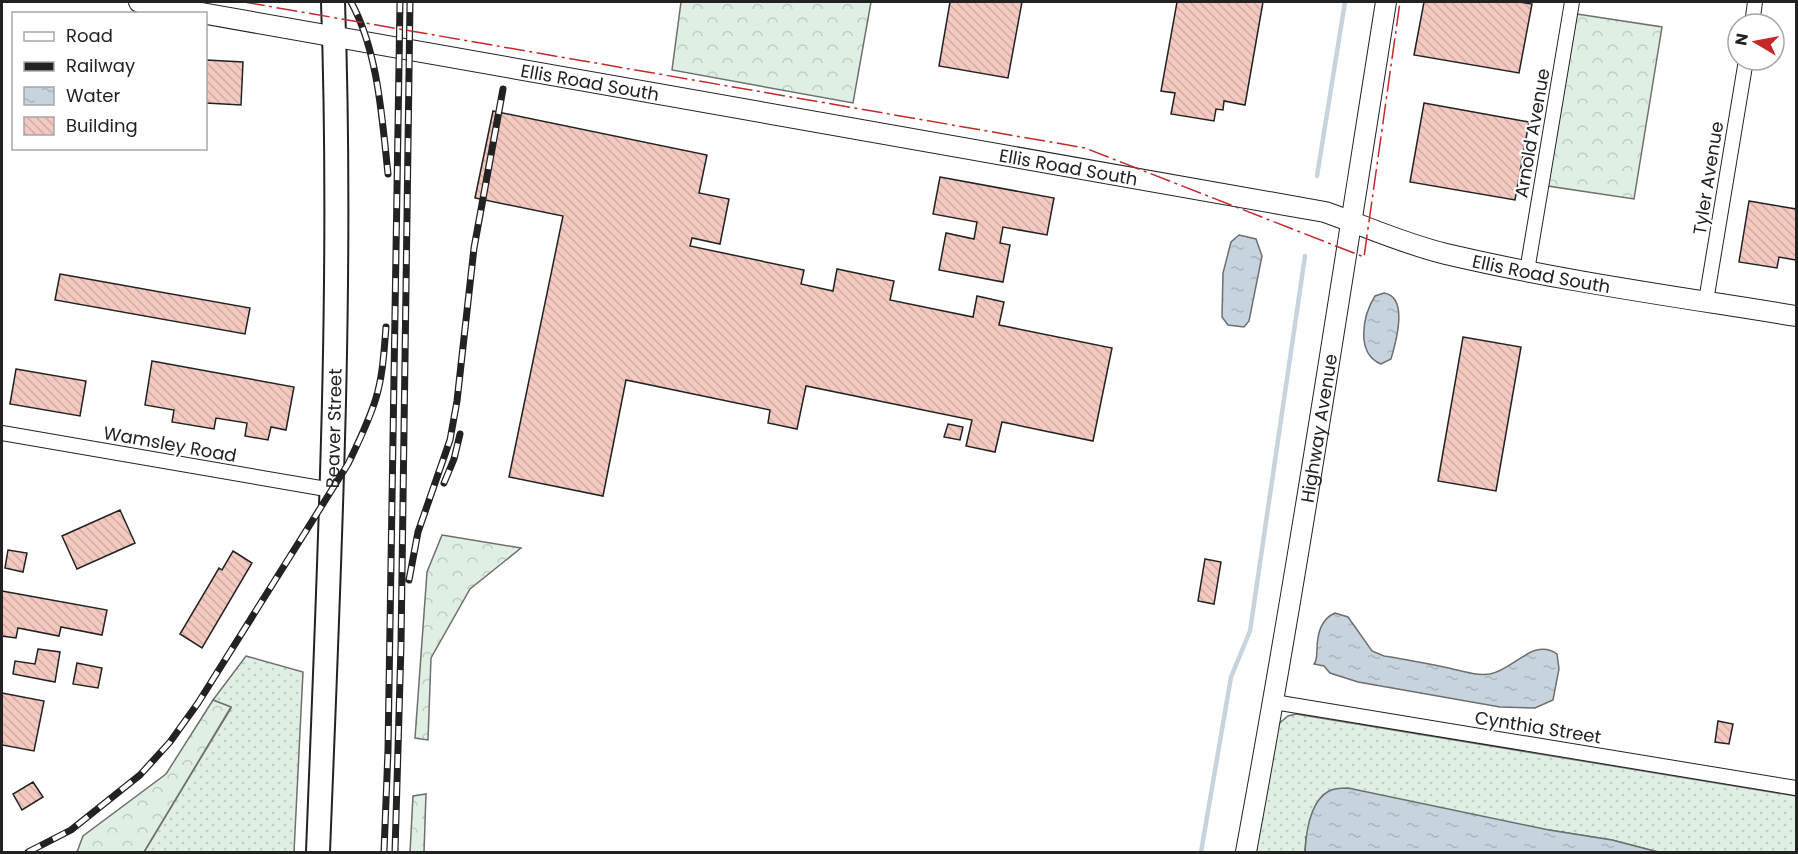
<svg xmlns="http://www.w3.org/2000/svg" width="1798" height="854" font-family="Poppins,sans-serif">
<defs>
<pattern id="grass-dots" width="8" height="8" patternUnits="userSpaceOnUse" patternTransform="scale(1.5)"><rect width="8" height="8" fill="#e0efe3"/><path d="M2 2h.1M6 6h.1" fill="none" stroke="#c0cdc2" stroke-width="1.8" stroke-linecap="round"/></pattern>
<pattern id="forest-crowns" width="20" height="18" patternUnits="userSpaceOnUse" patternTransform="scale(1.5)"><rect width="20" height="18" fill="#e0efe3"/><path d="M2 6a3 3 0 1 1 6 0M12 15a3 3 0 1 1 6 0" fill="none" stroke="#c0cdc2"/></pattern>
<pattern id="water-ripples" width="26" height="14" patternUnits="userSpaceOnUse" patternTransform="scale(1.5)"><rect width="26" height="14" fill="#c7d3dd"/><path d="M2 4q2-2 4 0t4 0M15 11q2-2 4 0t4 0" fill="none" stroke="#abb5bd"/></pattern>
<pattern id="building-back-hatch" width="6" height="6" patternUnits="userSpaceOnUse" patternTransform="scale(1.5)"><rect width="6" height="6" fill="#f3c9c0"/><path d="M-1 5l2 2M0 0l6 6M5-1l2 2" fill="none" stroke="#d0aca5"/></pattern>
</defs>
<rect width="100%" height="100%" fill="#fff"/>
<!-- grass -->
<path fill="url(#grass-dots)" stroke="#6f6f6f" stroke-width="1.5" d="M246 656 303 672 294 852H144L231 708 213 700Z
M1296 714 1796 796V852H1658L1612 840 1549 830 1306 837 1305 852H1253L1276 726 1288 716Z"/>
<!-- forest -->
<path fill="url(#forest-crowns)" stroke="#6f6f6f" stroke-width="1.5" d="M681 2H871L853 103 672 70Z
M1577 14 1662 27 1634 199 1548 186Z
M442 535 521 548 470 589 431 658 428 740 415 738 427 572Z
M213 700 231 707 144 852H77L83 836 166 774Z
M426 794 424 852H410L413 796Z"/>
<!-- water -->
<path fill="url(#water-ripples)" stroke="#6f6f6f" stroke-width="1.5" d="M1239 235 1256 239 1262 256 1249 321 1244 327 1228 325 1222 317 1223 273 1231 242Z
M1384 293C1409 297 1396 342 1391 359L1381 364C1355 353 1363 315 1375 296Z
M1335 613 1348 617 1372 651 1384 656C1404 659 1424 663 1444 667 1459 670 1474 676 1490 674 1513 670 1534 637 1557 654L1559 669 1553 700 1535 708 1500 707 1358 682 1330 673 1324 666 1314 664C1318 659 1316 656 1317 650 1317 635 1321 619 1335 613Z
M1348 788 1549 830 1612 840 1658 852H1305C1306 833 1310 801 1329 791 1334 788 1343 788 1348 788Z"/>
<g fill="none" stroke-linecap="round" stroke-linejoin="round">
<!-- stream -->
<path stroke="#c7d3dd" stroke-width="4.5" d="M1317 176 1345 2
M1201 852 1231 677 1250 631 1305 256"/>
</g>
<!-- building -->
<path fill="url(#building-back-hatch)" stroke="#222" stroke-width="1.5" d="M950 2H1022L1008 78 939 66Z
M1177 2H1263L1245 105 1224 101 1223 110 1216 109 1214 121 1171 114 1175 93 1161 91Z
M1424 2H1519L1532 4 1519 73 1414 55Z
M206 60 243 62 241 105 206 103Z
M1424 103 1529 122 1515 200 1410 182Z
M493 111 707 155 699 193 729 199 720 244 692 238 690 246 804 270 801 284 833 291 837 269 894 281 890 300 973 317 977 296 1004 302 999 325 1112 348 1093 441 1002 422 995 452 966 446 972 420 806 386 797 429 768 423 770 410 626 380 603 496 509 477 563 216 475 198Z
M940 177 1054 198 1047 235 1003 227 1000 243 1010 245 1003 282 939 270 946 233 974 239 977 222 933 214Z
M1749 201 1796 209V260L1779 257 1777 268 1739 262Z
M60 274 250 308 245 334 55 300Z
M1463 337 1521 347 1496 491 1438 481Z
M152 361 294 387 286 430 271 427 268 440 245 436 247 423 216 418 214 429 172 422 174 410 145 405Z
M16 369 86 381 80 416 10 404Z
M948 424 963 427 960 440 944 437Z
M120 510 135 543 77 569 62 536Z
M8 550 27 553 23 572 5 568Z
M233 551 252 563 202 648 180 634 219 568 222 570Z
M1205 559 1221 562 1214 604 1198 601Z
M2 591 107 610 102 635 61 627 59 636 18 628 16 638 2 636Z
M38 649 60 652 55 682 13 674 15 661 35 664Z
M77 663 102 668 98 688 73 684Z
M2 693 44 701 34 751 2 745Z
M1718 721 1733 724 1729 744 1715 742Z
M33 782 43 797 22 810 13 794Z"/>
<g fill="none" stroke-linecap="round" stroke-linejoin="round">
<defs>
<path id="street" d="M1752 24 1755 2
M1527 271 1572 2
M1706 301 1746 60
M2 433 332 490
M1274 702 1796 788"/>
<g id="secondary">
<path id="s1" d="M139 2 1325 212C1365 226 1404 244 1446 254 1561 281 1679 297 1796 316"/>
<path id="s2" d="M1246 852C1298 570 1341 285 1386 2"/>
</g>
<g id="primary">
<path id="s3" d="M318 852C329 569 343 285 333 2"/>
</g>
</defs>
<!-- street casing -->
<use href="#street" stroke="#222" stroke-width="16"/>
<!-- secondary casing -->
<use href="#secondary" stroke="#222" stroke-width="22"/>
<!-- primary casing -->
<use href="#primary" stroke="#222" stroke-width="26"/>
<!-- street -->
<use href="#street" stroke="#fff" stroke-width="14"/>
<!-- secondary -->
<use href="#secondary" stroke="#fff" stroke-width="20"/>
<!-- primary -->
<use href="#primary" stroke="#fff" stroke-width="22"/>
<defs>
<path id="rail" d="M351 2C378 51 382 118 388 174
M444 483 454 459 460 434
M409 580 418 532 450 440 457 401 474 248 503 89
M28 852 71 830 140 775 170 742 198 703 348 464C358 443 369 421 376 398 383 375 384 351 386 327
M384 852 388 750 400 2
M395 852 401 645 410 2"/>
</defs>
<!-- rail casing -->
<use href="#rail" stroke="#222" stroke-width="7"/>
<!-- rail -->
<use href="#rail" stroke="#fff" stroke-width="4.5" stroke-dasharray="14" stroke-linecap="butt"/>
<!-- power -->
<path stroke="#c62828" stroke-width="1.5" stroke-dasharray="21 4.5 3 4.5" stroke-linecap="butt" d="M244 2 1085 148 1364 257 1400 2"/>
</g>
<g text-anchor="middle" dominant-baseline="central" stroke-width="4.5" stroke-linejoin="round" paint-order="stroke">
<!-- street labels -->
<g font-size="18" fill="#222" stroke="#fff">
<text stroke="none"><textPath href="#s1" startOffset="458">Ellis Road South</textPath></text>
<text transform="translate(1532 133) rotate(-80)">Arnold Avenue</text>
<text stroke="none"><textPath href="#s1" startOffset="944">Ellis Road South</textPath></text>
<text transform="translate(1708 178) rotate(-81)">Tyler Avenue</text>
<text stroke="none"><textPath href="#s1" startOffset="1430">Ellis Road South</textPath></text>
<text stroke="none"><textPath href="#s3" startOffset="424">Beaver Street</textPath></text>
<text stroke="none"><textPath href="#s2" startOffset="430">Highway Avenue</textPath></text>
<text transform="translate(170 444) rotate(10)">Wamsley Road</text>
<text transform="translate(1538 727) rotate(9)">Cynthia Street</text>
</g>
</g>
<!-- border -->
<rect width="1798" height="854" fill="none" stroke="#222222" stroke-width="6"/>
<!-- legend -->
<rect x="12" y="12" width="195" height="138" fill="#ffffff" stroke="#a7a7a7" stroke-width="1.5"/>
<rect x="24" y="32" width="30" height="9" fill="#ffffff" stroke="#a7a7a7" stroke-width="1.5"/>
<text x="66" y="42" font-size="18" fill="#222222">Road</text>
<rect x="24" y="62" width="30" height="9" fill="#222222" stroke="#a7a7a7" stroke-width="1.5"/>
<text x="66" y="72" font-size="18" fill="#222222">Railway</text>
<rect x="24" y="87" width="30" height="18" fill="url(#water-ripples)" stroke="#a7a7a7" stroke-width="1.5"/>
<text x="66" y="102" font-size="18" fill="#222222">Water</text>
<rect x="24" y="117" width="30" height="18" fill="url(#building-back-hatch)" stroke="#a7a7a7" stroke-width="1.5"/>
<text x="66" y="132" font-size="18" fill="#222222">Building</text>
<!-- north arrow -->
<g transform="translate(1756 42) rotate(280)"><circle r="28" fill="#ffffff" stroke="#a7a7a7" stroke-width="1.5"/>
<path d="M0-4.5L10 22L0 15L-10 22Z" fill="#c62828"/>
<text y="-9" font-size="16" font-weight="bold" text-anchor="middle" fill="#222222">N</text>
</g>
</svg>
